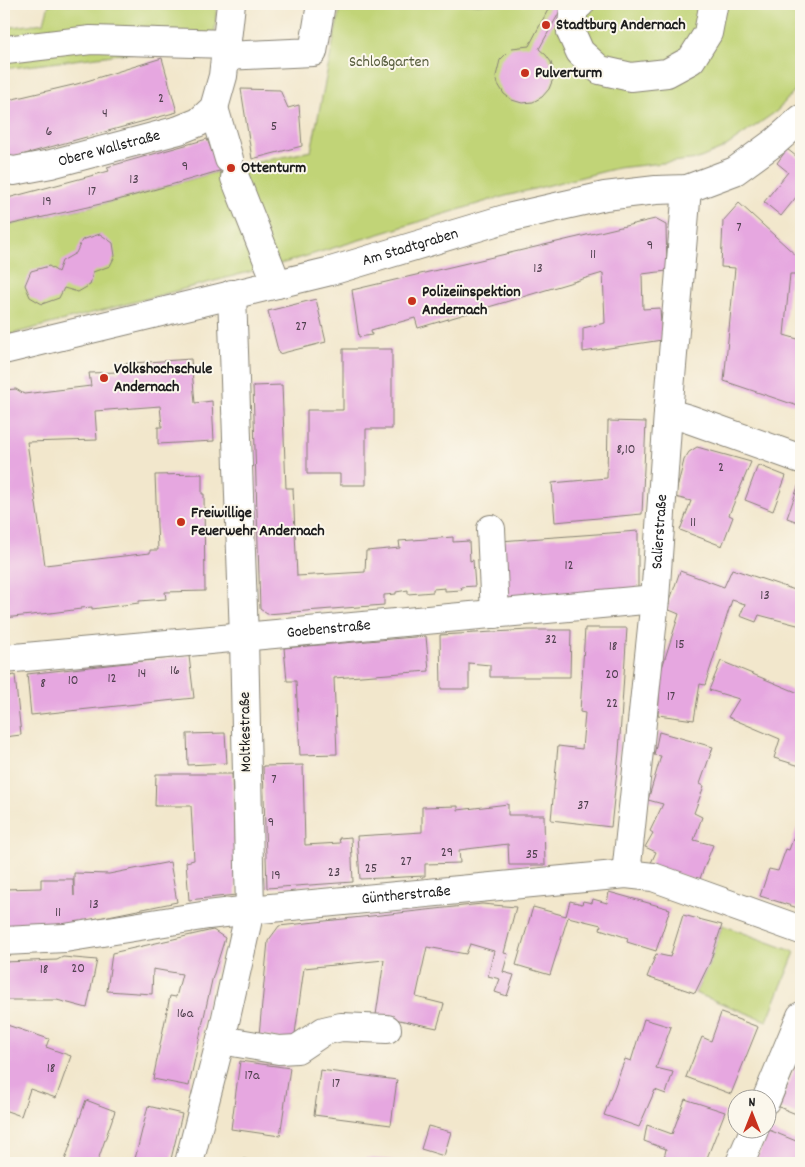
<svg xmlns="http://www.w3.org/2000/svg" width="805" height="1167" font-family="Dekko,sans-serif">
<rect width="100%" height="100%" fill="#fbf7ec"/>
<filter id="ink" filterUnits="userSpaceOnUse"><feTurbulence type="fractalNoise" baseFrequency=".02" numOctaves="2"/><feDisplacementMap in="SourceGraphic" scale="10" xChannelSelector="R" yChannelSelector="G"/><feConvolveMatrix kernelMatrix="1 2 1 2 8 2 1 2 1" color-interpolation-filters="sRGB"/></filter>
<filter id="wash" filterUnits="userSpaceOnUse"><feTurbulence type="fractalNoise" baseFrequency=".0096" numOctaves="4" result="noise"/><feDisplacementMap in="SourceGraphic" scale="20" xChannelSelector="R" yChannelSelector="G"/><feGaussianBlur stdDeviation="1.12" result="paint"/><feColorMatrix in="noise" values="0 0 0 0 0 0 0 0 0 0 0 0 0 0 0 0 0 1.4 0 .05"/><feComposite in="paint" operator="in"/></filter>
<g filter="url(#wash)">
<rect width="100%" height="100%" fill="#f2e7cc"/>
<!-- green -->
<path fill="#c1d477" stroke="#6e784a" d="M49 4H217L214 42 4 69V28L44 23Z
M341 4H801V83L777 111 722 149 698 159 618 168 494 199 287 262 4 336V226L118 200 219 171 243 170 244 165 311 151Z
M722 925 795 952 767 1021 695 993 710 962Z"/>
<g id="blocks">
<!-- building -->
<path fill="#e6a7e0" d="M551 4H564L539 49 546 55 551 62 553 71V79L549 89 542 97 533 102 522 103 512 100 504 94 498 84 496 76 500 60 512 48 529 46Z
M162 58 177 112 14 157 4 155V98L13 99 77 84Z
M241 89 280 90 288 108 299 105 302 146 252 159Z
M207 139 216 162H242L243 170 224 178 219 171 118 200 4 226V199L109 171 107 167Z
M787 149 801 160V191L781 216 764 202 788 172 777 163Z
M739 203 799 258 796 274H790L784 335 801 340V407L724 381 735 268 721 267 723 221Z
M655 219 666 225 667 271 642 274 643 309 660 308 662 340 583 352V328L605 323 603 273 418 328 415 318 371 330 372 335 359 337 352 290Z
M100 234 113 243 115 256 110 266 93 272 90 285 78 292 64 288 59 298 42 304 30 297 25 285 31 271 49 266 58 272 62 261 76 253 82 240Z
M316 299 326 342 279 354 268 311Z
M343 349H392V429H366V485H340V474H307V410H343Z
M191 359 195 403 212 401 214 441 158 444V427H162L160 406 95 411 97 440 27 442 45 565 150 553V550H158L155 475 202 474V494H204L205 591 165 592 166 599 139 601V603L92 609V607L81 608V609L50 613 4 618V390L16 389 24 394 91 386 89 373 119 372 118 364Z
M282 385 286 488H293L297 576 365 572 366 551 400 548 399 541 453 537V542L469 541 470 561 473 560 475 586 461 587 462 590 445 591V588L433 589V592L408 594V590L396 592V594L384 595V605L267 614 260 609 253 386Z
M608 421 646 422 642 514 555 522 552 483 607 478Z
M697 447 751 462 729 515 733 517 722 546 680 530 691 501 675 497 684 460 689 452Z
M758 465 786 476 773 511 745 500Z
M801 478V523L787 518Z
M638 531V590L502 604 500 541Z
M732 569 801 592V626L759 615 756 622 740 616 745 604 732 600 705 685 700 684 694 720 658 715 661 671 679 614 667 609 680 571 724 587Z
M585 628H627L619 752 611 827 551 820 558 746 582 749 585 713 580 712Z
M529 630H571L570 677H490V665L469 663V689H441L440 635Z
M426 636 429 671 334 678 337 754 300 755 296 681H287L284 648Z
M189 656 194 698 31 715 27 674Z
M721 661 801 694 800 766 774 758 780 739 728 717 739 699 709 690Z
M15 675 21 735 4 737V677Z
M659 732 713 747 700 784 704 786 694 813 702 817 694 840 713 845 699 881 650 865 656 852 645 847 653 833 650 831 663 804 648 800 661 756 654 755Z
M225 733 227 763 188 765 187 734Z
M303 765 305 845 340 843 339 838 351 837 353 882 267 888 263 766Z
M156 774H232L236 895 189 900 186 862 194 860 191 806H155Z
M508 804V815H544L545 865H509L508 844 459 850 460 863 425 864V876L360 879 357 836 422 832V807L458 806V810Z
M801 826V909L760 896 769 869 778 871 786 849 789 850 797 828 800 829Z
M170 862 177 902 74 923 4 929V889L41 888V879H73L74 896V873L109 874Z
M609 892 670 909 656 951 627 942 628 938 600 929 601 925 568 917 550 975 516 965 533 907 566 916 570 901 582 904 583 901 592 903 593 899 607 903Z
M482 904 516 907 504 953 508 954 503 972 514 975 507 996 495 992 500 979 488 976 494 951 470 944 466 954 427 947 416 997 444 1004 437 1028 376 1015 384 960 304 968 294 1041 259 1035 268 941 279 926Z
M683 915 722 925 710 962 695 993 647 977 656 954 670 957Z
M213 930 225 938 212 980 189 1086 153 1079 170 996 176 997 182 974 153 969 152 994 107 991 112 953Z
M63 957 97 960 87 1008 57 1000H4V962L57 960Z
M721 1013 758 1027 731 1094 686 1077 702 1037 711 1041Z
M644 1019 671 1027 656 1068 673 1072 666 1094 655 1090 639 1127 604 1115 625 1059 631 1061Z
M4 1024 49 1039 46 1047 71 1056 56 1098 30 1089 21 1116 4 1110Z
M801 1053V1116L779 1107Z
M240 1061 290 1068 280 1136 231 1129Z
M320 1070 397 1080 391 1125 314 1115Z
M685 1099 725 1112 705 1163H658L659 1161 663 1163 666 1149 644 1141 647 1125 672 1134Z
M86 1100 115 1111 97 1163H64Z
M148 1106 182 1114 170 1163H134Z
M428 1126 451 1132 444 1156 421 1149Z
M769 1130 801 1143V1163H755Z
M366 1158 392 1160 401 1163H364Z
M243 1159 271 1162V1163H243Z"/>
</g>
</g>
<g filter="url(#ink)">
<use href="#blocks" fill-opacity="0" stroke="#878274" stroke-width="1"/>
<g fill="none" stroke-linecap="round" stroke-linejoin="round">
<defs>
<g id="minor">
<path d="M580 4 574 8 571 32 580 52 600 70 631 77 667 73 691 60 708 33 713 7 712 4"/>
<path d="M6 50 91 40 227 44"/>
<path d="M226 56 313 52 321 4"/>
<path d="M214 108 229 159"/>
<path id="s1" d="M4 169 14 171 51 164 179 130 199 122 214 108 223 76 231 4"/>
<path d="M235 178 277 284"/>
<path id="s2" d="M4 350 331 271 508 218 605 196 656 190 687 189 735 171 776 141 801 119"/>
<path d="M668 413 689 419 801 459"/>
<path d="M491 529 495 614"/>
<path id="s3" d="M4 659 655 599"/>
<path id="s4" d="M626 874 655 599 668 413 687 189"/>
<path id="s5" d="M4 941 65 938 208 915 250 910 626 874 653 877 801 930"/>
<path d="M221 1040 279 1050 297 1049 324 1031 341 1027 387 1029"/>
<path d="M766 1100 801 1016"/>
<path d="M189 1163 223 1031 250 910 244 638 232 294"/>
<path d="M740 1163 754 1130"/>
</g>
</defs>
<!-- minor casing -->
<use href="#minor" stroke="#878274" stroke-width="30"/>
<!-- minor -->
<use href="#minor" stroke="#fff" stroke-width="28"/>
</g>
</g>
<!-- markers -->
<g fill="#c8321e" stroke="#fbf7ec" stroke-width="2">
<circle cx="546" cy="25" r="5"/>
<circle cx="525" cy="73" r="5"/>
<circle cx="231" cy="168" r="5"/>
<circle cx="412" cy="301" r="5"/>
<circle cx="104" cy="378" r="5"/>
<circle cx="181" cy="522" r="5"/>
</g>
<g text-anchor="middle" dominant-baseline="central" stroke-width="4" stroke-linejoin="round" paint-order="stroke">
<!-- number labels -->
<g font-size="14" fill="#4e3f4d">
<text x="161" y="99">2</text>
<text x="105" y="114">4</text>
<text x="274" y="127">5</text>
<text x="49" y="132">6</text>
<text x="185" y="167">9</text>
<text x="134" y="180">13</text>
<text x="92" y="192">17</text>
<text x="47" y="202">19</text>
<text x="739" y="228">7</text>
<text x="650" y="246">9</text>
<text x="593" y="255">11</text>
<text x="538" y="269">13</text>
<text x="301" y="327">27</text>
<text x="626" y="450">8,10</text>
<text x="721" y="468">2</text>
<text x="693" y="523">11</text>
<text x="569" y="566">12</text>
<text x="765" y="596">13</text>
<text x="551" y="640">32</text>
<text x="680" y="645">15</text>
<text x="613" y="647">18</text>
<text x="175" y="671">16</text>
<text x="142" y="674">14</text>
<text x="612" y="675">20</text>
<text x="112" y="679">12</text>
<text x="73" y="681">10</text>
<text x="43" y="684">8</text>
<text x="671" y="697">17</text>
<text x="612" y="704">22</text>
<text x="274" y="780">7</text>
<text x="583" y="806">37</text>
<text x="271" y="823">9</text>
<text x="447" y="853">29</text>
<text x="532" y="855">35</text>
<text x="406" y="862">27</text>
<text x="371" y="869">25</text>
<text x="334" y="873">23</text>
<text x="276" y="876">19</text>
<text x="94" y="905">13</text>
<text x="58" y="913">11</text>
<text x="78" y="969">20</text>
<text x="44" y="970">18</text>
<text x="185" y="1014">16a</text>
<text x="51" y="1069">18</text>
<text x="252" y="1076">17a</text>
<text x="336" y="1084">17</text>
</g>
<!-- poi labels -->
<g font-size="16" font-weight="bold" fill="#1c1c1c" stroke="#fbf7ec" text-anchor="start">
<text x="556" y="25">Stadtburg Andernach</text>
<text x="535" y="73">Pulverturm</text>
<text x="241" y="168">Ottenturm</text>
<text x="422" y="292">Polizeiinspektion<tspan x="422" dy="18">Andernach</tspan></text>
<text x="114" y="369">Volkshochschule<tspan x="114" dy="18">Andernach</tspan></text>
<text x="191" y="513">Freiwillige<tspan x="191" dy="18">Feuerwehr Andernach</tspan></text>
</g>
<!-- park labels -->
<g font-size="16" fill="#565c3c" stroke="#fbf7ec">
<text x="389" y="62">Schloßgarten</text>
</g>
<!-- street labels -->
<g font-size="16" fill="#1c1c1c" stroke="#fbf7ec">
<text stroke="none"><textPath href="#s1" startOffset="108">Obere Wallstraße</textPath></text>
<text stroke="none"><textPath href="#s2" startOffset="419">Am Stadtgraben</textPath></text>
<text stroke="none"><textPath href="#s4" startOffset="344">Salierstraße</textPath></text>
<text stroke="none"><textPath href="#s3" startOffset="326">Goebenstraße</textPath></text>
<text transform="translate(246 732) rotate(-91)">Moltkestraße</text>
<text stroke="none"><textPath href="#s5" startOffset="405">Güntherstraße</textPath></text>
</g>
</g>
<!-- margin -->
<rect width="805" height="1167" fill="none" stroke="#fbf7ec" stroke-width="20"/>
<!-- north arrow -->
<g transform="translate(752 1114)"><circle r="24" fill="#fbf7ec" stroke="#a29f99"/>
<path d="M0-4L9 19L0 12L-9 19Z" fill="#c8321e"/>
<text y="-8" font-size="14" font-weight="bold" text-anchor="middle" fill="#1c1c1c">N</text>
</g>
</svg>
